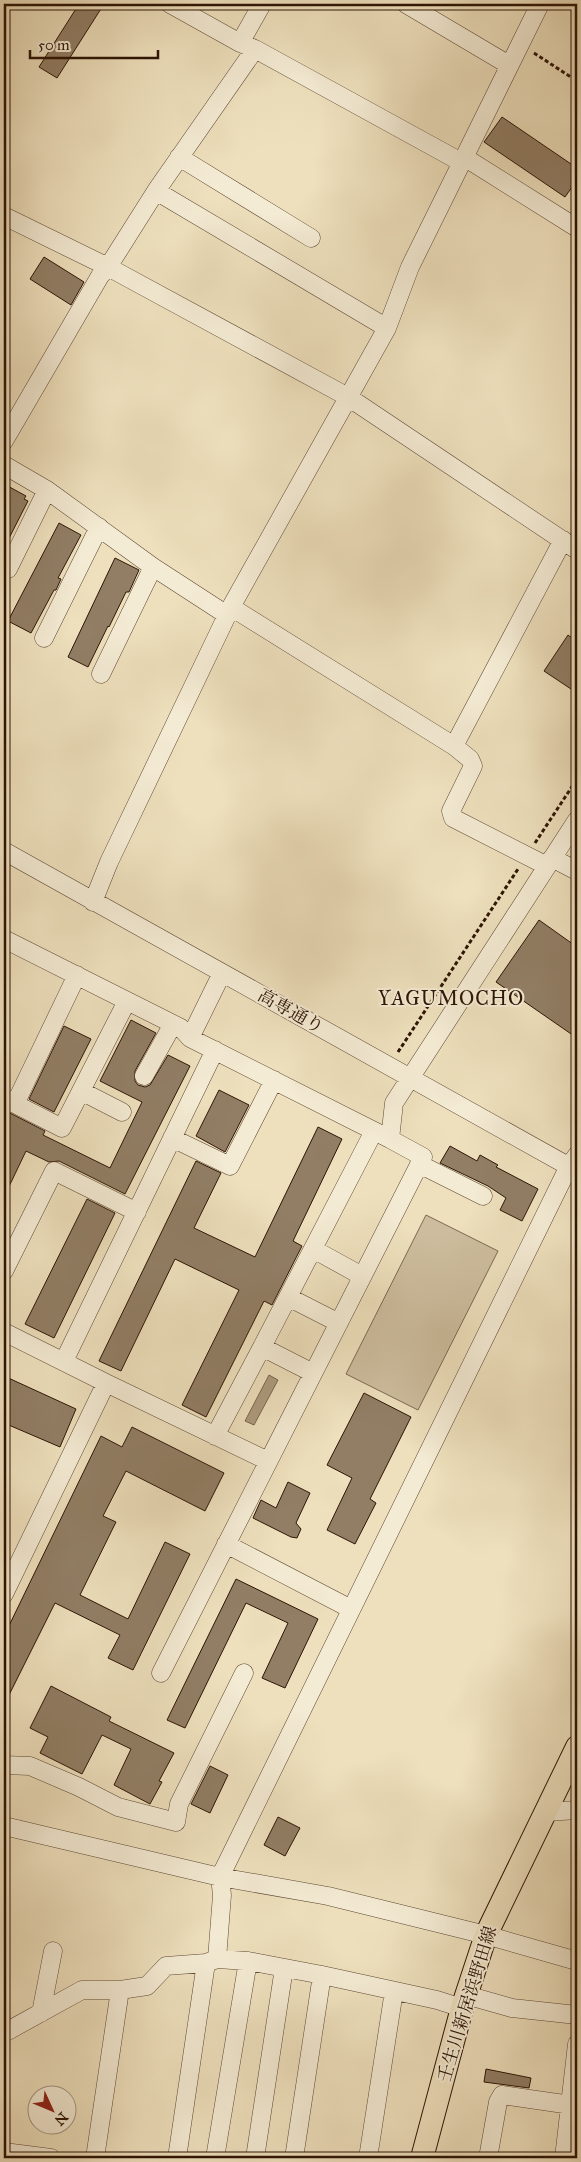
<svg xmlns="http://www.w3.org/2000/svg" width="581" height="2162" font-family="'IM FELL Great Primer','Noto Serif JP',serif">
<rect width="100%" height="100%" fill="#eee0bd"/>
<filter id="stains"><feTurbulence type="fractalNoise" baseFrequency=".004" numOctaves="4"/><feColorMatrix values="0 0 0 0 .2 0 0 0 0 .09 0 0 0 0 .02 0 0 0 .5 -.17"/></filter>
<radialGradient id="worn" r=".72"><stop offset=".6" stop-color="#630" stop-opacity="0"/><stop offset="1" stop-color="#630" stop-opacity=".3"/></radialGradient>
<!-- green -->
<path fill="#cdbd9e" stroke="#7d6852" d="M426 1215 498 1251 418 1410 346 1374Z"/>
<!-- water -->
<path fill="#ac9b7e" stroke="#79654e" d="M269 1375 278 1380 254 1425 245 1421Z"/>
<!-- building -->
<path fill="#917e65" stroke="#2d1405" d="M79 4H104L57 78 39 67Z
M502 117 577 168V180L565 197 484 142Z
M44 257 84 282 71 305 30 279Z
M4 484 26 496 24 499 28 501 4 548Z
M59 523 81 535 58 578 61 579 56 590H54L31 633 8 621Z
M115 558 139 570 129 592H126L109 627 108 626 88 667 68 657Z
M568 635 577 642V693L544 671Z
M539 920 577 947V1038L496 982Z
M131 1020 156 1033 135 1071V1081L138 1085 145 1087 150 1085 168 1055 190 1066 125 1194 59 1161 49 1162 26 1151 4 1197V1140L8 1131 4 1128V1110L45 1131 43 1135 110 1168 142 1102 100 1081Z
M64 1026 91 1039 54 1112 29 1099Z
M219 1090 249 1105 225 1152 196 1136Z
M318 1127 342 1139 293 1241 302 1246 272 1305 264 1301 206 1417 182 1405 239 1290 175 1259 121 1371 99 1361 196 1161 221 1173 194 1228 255 1257Z
M450 1146 477 1161 480 1155 498 1165 496 1167 538 1189 522 1221 500 1210 506 1198 488 1186 440 1163Z
M87 1199 115 1213 54 1338 25 1324Z
M4 1376 76 1409 60 1447 4 1423Z
M364 1393 411 1417 370 1499 376 1503 355 1544 327 1530 352 1478 327 1465Z
M132 1427 224 1473 205 1511 126 1471 103 1516 116 1522 80 1595 128 1619 165 1542 190 1554 133 1670 108 1658 120 1635 55 1603 4 1705V1636L101 1436 122 1447Z
M288 1482 310 1493 296 1523 301 1529 297 1538 291 1537 253 1518 261 1500 276 1508Z
M236 1579 318 1619 285 1688 262 1678 288 1623 246 1603 185 1728 167 1720Z
M51 1686 111 1717 109 1721 174 1753 159 1781 162 1782 150 1804 114 1785 131 1749 102 1735 82 1774 40 1753 48 1737 30 1728Z
M210 1766 228 1775 210 1813 191 1804Z
M278 1817 300 1828 285 1856 264 1845Z
M486 2069 531 2078 529 2088 484 2082Z"/>
<g fill="none" stroke-linecap="round" stroke-linejoin="round">
<defs>
<path id="minor" d="M170 4 240 43 255 49
M406 4 509 65
M240 43 262 4
M179 157 311 238
M464 157 577 228
M156 191 387 328
M4 216 108 267 348 397 577 550
M4 441 100 276 108 267 156 191 255 49 461 162
M4 465 47 490 153 567 227 615
M8 569 47 490
M231 607 454 746 470 759 473 766 451 811 453 818 547 866
M44 638 99 527
M101 674 153 567
M454 746 563 540
M4 851 577 1171
M552 858 577 871
M93 902 109 862 231 607 387 328 410 267 540 4
M4 939 181 1028 190 1038
M222 973 190 1038 390 1139 394 1103 577 820
M144 1076 173 1024
M81 1091 122 1112
M4 1098 15 1104 77 975
M15 1104 62 1128 127 1001
M172 1138 230 1166 274 1080
M419 1164 483 1196
M313 1249 362 1276
M4 1271 54 1171 137 1212
M288 1297 339 1323
M4 1332 106 1383 4 1594
M64 1361 215 1050
M313 1373 262 1347 374 1131
M106 1383 268 1461
M215 1436 262 1347
M226 1544 351 1609
M161 1673 423 1157 390 1139
M4 1765 30 1766 79 1787 118 1807 176 1822 179 1804 244 1673
M546 1812 577 1810
M4 1826 220 1877 328 1896 486 1935 577 1961
M217 1959 222 1895 220 1877 569 1166 577 1155
M466 1995 512 2008 577 2015
M41 2013 53 1951
M4 2033 82 1990H120
M4 2152 51 2158
M95 2158 120 1990 147 1986 166 1966 206 1963 217 1959 248 1961 322 1975 437 2000 462 2008
M177 2158 206 1963
M215 2158 248 1961
M255 2158 284 1968
M294 2158 322 1975
M368 2158 394 1991
M488 2158 498 2102 502 2095 571 2105
M564 2158 577 2044"/>
<path id="major" d="M422 2158 462 2008 486 1935 577 1747"/>
</defs>
<!-- minor casing -->
<use href="#minor" stroke="#5d4733" stroke-width="19"/>
<!-- major casing -->
<use href="#major" stroke="#2d1405" stroke-width="24"/>
<!-- path -->
<path stroke="#2d1405" stroke-width="3" stroke-dasharray="4 2.5" stroke-linecap="butt" d="M534 53 577 81
M535 843 577 779
M398 1052 518 869"/>
<!-- minor -->
<use href="#minor" stroke="#f4ebd4" stroke-width="18"/>
<!-- major -->
<use href="#major" stroke="#eee0bd" stroke-width="22"/>
</g>
<g text-anchor="middle" dominant-baseline="central" stroke-width="4" stroke-linejoin="round" paint-order="stroke">
<!-- street labels -->
<g font-size="18" fill="#2d1405" stroke="#f4ebd4">
<text transform="translate(291 1011) rotate(29)">高専通り</text>
<text transform="translate(467 2004) rotate(-73)">壬生川新居浜野田線</text>
</g>
<!-- quarter labels -->
<g font-size="20" letter-spacing="1" fill="#2d1405" stroke="#f4ebd4">
<text x="451" y="998">YAGUMOCHO</text>
</g>
</g>
<!-- margin -->
<rect width="581" height="2162" fill="none" stroke="#eee0bd" stroke-width="20"/>
<rect x="5" y="5" width="571" height="2152" fill="none" stroke="#2d1405" stroke-width="2.5"/>
<rect x="10" y="10" width="561" height="2142" fill="none" stroke="#2d1405"/>
<!-- north arrow -->
<g transform="translate(52 2110) rotate(134)"><circle r="24" fill="#f4ebd4" stroke="#a49581"/>
<path d="M0-4L9 19L0 12L-9 19Z" fill="#8f2418"/>
<text y="-8" font-size="14" font-weight="bold" text-anchor="middle" fill="#2d1405">N</text>
</g>
<!-- scale -->
<path d="M30 50v8h128v-8" fill="none" stroke="#2d1405" stroke-width="2.5"/>
<text x="38" y="50" font-size="15" fill="#2d1405" stroke="#f4ebd4" stroke-width="4" paint-order="stroke">50 m</text>
<rect width="100%" height="100%" filter="url(#stains)"/>
<rect width="100%" height="100%" fill="url(#worn)"/>
</svg>
